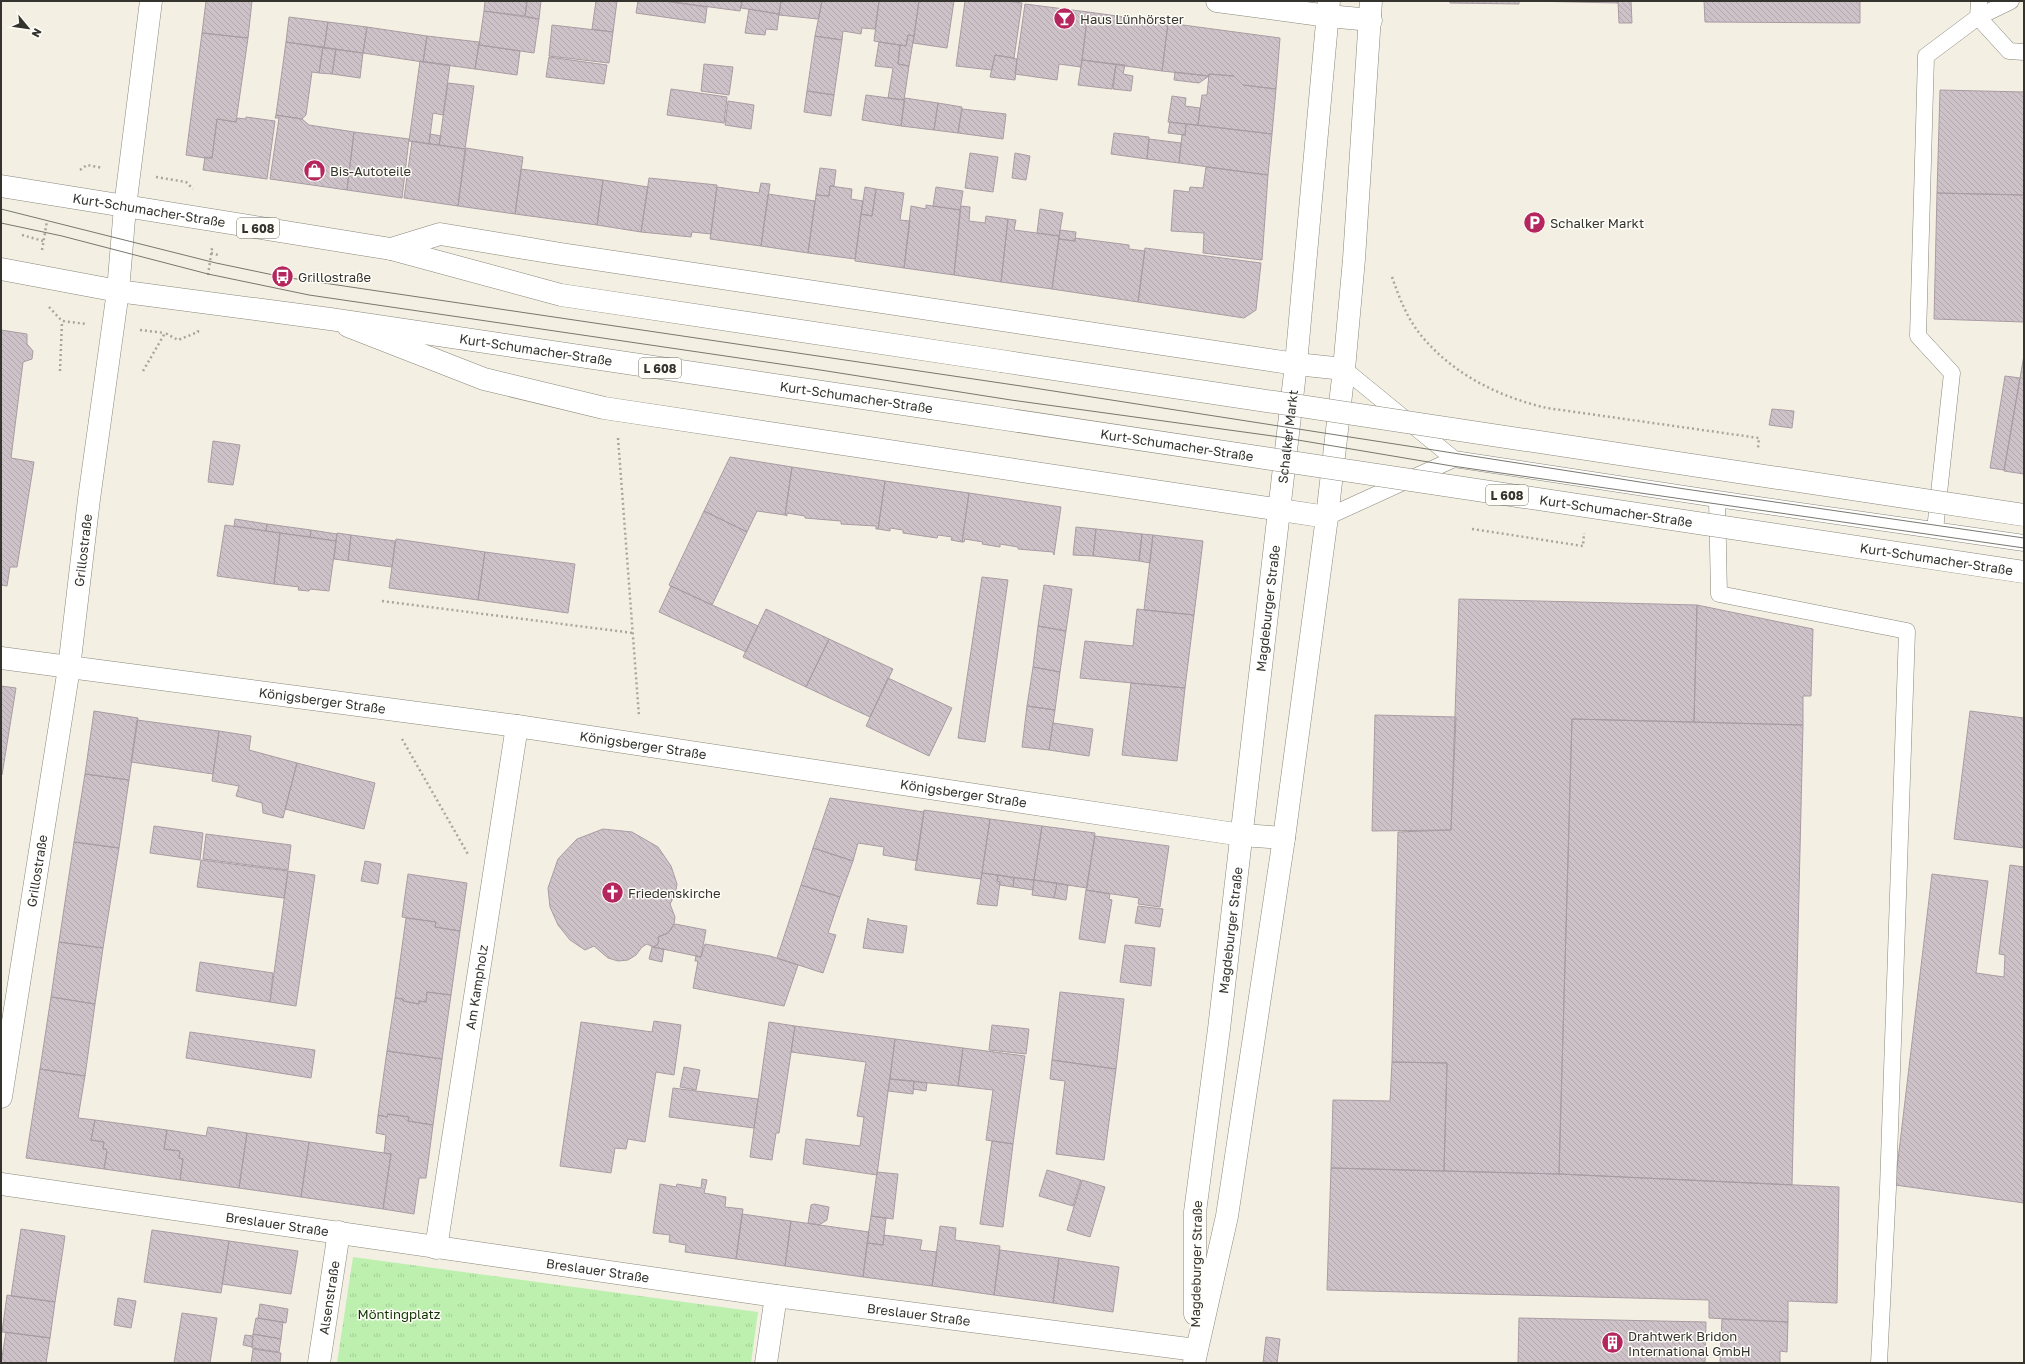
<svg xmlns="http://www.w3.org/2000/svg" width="2025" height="1364" font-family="'Golos Text',sans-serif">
<defs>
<pattern id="grass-tufts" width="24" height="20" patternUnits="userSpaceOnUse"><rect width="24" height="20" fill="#bdf0af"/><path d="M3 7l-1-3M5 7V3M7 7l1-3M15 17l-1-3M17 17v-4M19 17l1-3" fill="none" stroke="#a3ce97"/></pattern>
<pattern id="building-back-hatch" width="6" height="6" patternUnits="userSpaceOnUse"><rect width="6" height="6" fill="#cec2c9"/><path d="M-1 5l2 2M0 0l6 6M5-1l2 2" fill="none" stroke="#b2a7ad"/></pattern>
</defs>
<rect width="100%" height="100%" fill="#f3f0e3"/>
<!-- grass -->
<path fill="url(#grass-tufts)" d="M353 1257 758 1312 751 1363H337Z"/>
<!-- building -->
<path fill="url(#building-back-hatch)" stroke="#a99ca3" d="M206 1H252L248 38 202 33Z
M485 1H527L525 16 484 11Z
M527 1H541L539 19 525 16Z
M596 1H617L613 32 592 29Z
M638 1H664L707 7 705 23 636 13Z
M664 1H680V3Z
M680 1H742L740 11 680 3Z
M742 1H781L779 14 741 8Z
M781 1H822L819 17 818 19 779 15Z
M822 1H879L875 29 862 28 861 34 843 31 842 40 815 36Z
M879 1H919L914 36 908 35 906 46 874 41Z
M919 1H954L947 48 913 43Z
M965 1H1007L1022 3 1014 58 995 55 992 70 956 66Z
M1450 1H1519V4L1450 3Z
M1528 1H1618V3Z
M1618 1H1631L1632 23H1619Z
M1674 1H1860V23L1705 22 1704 1Z
M1025 4 1088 12 1081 67 1059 64 1057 80 1015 74Z
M749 9 779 14 777 30 766 29 765 35 745 33Z
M484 11 539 19 534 53 479 45Z
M1088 12 1168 23 1162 71 1082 60Z
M289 17 328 22 324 48 286 42Z
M328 22 367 27 363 53 324 48Z
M1168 23 1280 38 1276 89 1243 85 1234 76 1209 74V76L1162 71Z
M552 25 613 32 609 63 549 56Z
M367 27 427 36 423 62 363 53Z
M202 33 248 38 236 122 217 119 212 158H205L186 155Z
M908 35 914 36 909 66 898 64 900 45 906 46Z
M427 36 479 42 475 69 423 62Z
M815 36 842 40 834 95 807 91Z
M286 42 323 47 319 73 312 72 306 115 302 119 276 115Z
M879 42 900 45 898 64 909 66 904 100 888 98 893 68 875 66Z
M479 45 520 51 517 75 475 69Z
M323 47 336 49 332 74 319 73Z
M336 49 363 53 360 78 332 74Z
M995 55 1017 59 1015 80 990 77Z
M549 57 607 65 604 84 546 77Z
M1082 60 1116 64 1112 89 1078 85Z
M420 61 450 65 443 115 433 113 429 144 409 141Z
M704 64 733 67 729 95 701 91Z
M1116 64 1125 65 1123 74 1133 76 1131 91 1113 89Z
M1175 72 1209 76 1199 83 1174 80Z
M1209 74 1234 76 1243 85 1276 89 1272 134 1198 125 1202 95H1207Z
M448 83 474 86 465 149 439 145Z
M671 89 727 97 724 123 667 115Z
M1940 90 2024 92V195L1937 193Z
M807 91 834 95 831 116 804 112Z
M866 95 904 100 901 126 862 120Z
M1172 96 1186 98 1185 106 1200 108 1198 125 1168 122Z
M905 98 938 103 934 130 901 126Z
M728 101 754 105 751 129 725 125Z
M938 103 962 107 958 133 934 130Z
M962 109 1006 114 1003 139 958 133Z
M276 115 302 119 309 125 354 132 347 190 270 179 279 118H275Z
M246 117 275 121 267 179 203 170 205 157 212 158 217 119 236 122 237 118 246 119Z
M1170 122 1186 124 1185 135 1168 133Z
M1186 124 1272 134 1268 175 1179 163 1182 135H1185Z
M354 132 409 139 402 198 347 190Z
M1114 133 1149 137 1147 159 1111 154Z
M430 134 441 136 439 145 429 144Z
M1149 139 1181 143 1179 163 1147 159Z
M412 141 465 149 458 206 404 198Z
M466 148 523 157 515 214 458 206Z
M970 153 998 157 993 192 965 188Z
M1015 153 1030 156 1026 180 1012 178Z
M1206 167 1268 175 1262 260 1203 253 1204 233 1171 231 1174 190 1189 192 1190 187 1203 188Z
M820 168 836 170 834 186H830L829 196 816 195Z
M521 169 603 180 597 225 515 214Z
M649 178 717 185 711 234 692 232 691 237 641 232Z
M603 180 648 187 641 232 597 225Z
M761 183 770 184 761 246 710 239 717 187 759 193Z
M830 186 852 189 851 199 863 201 855 259 808 253 816 195 829 196Z
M865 187 876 189 872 216 861 214Z
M936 187 963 191 960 210 933 206Z
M876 189 904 193 900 220 910 221 904 268 855 261 861 214 872 216Z
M1937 193 2024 195V322L1934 319Z
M768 194 815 201 808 253 761 246Z
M926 205 960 210 954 275 904 268 911 206 926 209Z
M961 206 970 207 969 221 985 223 986 216 1008 219 1001 282 954 275Z
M1040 209 1063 213 1059 236 1037 233Z
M1008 219 1016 220 1014 230 1059 236 1052 289 1001 282Z
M1060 230 1076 232 1075 241 1059 239Z
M1075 238 1129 245V249L1145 251 1138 302 1052 289 1059 239 1075 241Z
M1145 248 1261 263 1256 310 1244 318 1138 302Z
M1 330 27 334V344L33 351 32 359 23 362 11 458 34 462 17 567H10L7 586 1 585Z
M2024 355V474L2004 471Z
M2005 376 2020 378 2004 470 1990 468Z
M1772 409 1794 411 1792 428 1769 425Z
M213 441 240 445 233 485 208 482Z
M730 457 792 467 785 515 757 511 747 532 704 511Z
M792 467 885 481 878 529H876V526L841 524V521L805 518V516L787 513V516L785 515Z
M885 481 969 493 962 542 951 540 952 537 938 535 937 538 903 533V530L890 528V531L878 529Z
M969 493 1061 507 1054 555 1053 552 1018 549V547L1000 544V547L982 544 983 542 965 539 964 542H962Z
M704 511 747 532 712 605 669 585Z
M235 519 267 524 266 531 234 526Z
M267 524 311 530 310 537 266 531Z
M225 525 280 533 274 584 217 576Z
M1076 527 1096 529 1093 556 1073 555Z
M1096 529 1142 534 1139 561 1093 556Z
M311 530 337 534 336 541 310 537Z
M280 533 336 541 329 591 310 589 309 591 298 590 299 587 274 584Z
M337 533 351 535 348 561 334 559Z
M1142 534 1153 535 1150 563 1139 561Z
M351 535 395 541 392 567 348 561Z
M1153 535 1203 541 1194 615 1144 610Z
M396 539 485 552 478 600 389 588Z
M485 552 575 564 568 613 478 600Z
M982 577 1008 580 985 742 958 738Z
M1044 585 1072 589 1066 631 1038 626Z
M671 586 758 626 746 652 659 612Z
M1459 599 1697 605 1694 722 1572 719 1559 1174 1444 1171 1447 1063 1392 1062 1398 832 1451 830Z
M1697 605 1813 629 1811 696H1803V725L1694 722Z
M766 609 829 639 806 687 743 657Z
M1137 609 1194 615 1185 688 1080 678 1085 641 1133 646Z
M1038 626 1066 631 1060 672 1033 667Z
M829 639 893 669 870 717 806 687Z
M1033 667 1060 672 1055 710 1027 706Z
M888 678 952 708 929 756 866 726Z
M1131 683 1185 688 1177 761 1122 755Z
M1 686 16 688 2 775H1Z
M1027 706 1055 710 1049 750 1022 747Z
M94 711 138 718 129 780 85 774Z
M1970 711 2024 718V848L1954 839Z
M1375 715 1456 717 1451 830 1372 831Z
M1572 719 1803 725 1792 1185 1559 1174Z
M137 720 219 731 213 774 131 762Z
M1053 723 1093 729 1089 756 1049 750Z
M219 731 251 736 249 750 297 763 283 818 263 813 262 803 236 796 239 786 212 781Z
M297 763 375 783 364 829 285 809Z
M85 774 129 780 119 848 74 842Z
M830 798 924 812 917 861 883 855 884 847 858 843 853 861 813 848Z
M924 810 990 819 981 879 915 870Z
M990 819 1042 826 1034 880 982 873Z
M154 826 203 833 200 860 150 853Z
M1042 826 1095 833 1087 888 1034 880Z
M603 829 632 832 658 847 671 866 677 884 675 895 670 904 675 917 674 924 668 933 658 937 659 941 657 945 653 947 647 944 642 947 636 955 628 960 618 961 608 958 594 946 585 950 570 940 558 925 550 907 548 888 558 859 577 839Z
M206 834 291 845 288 870 203 859Z
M1095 836 1169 846 1160 907 1138 904 1139 898 1086 890Z
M74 842 119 848 103 948 59 942Z
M813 848 853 861 840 897 801 885Z
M201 860 288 871 284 898 197 887Z
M365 861 381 864 378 884 361 881Z
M2010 865 2024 867V1203L1895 1185 1932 874 1988 881 1976 973 2004 977 2005 955 1999 954Z
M288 871 315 875 296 1006 270 1002Z
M982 873 998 875 997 881 1000 882 997 906 977 904Z
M408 874 467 883 460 931 435 927 436 922 402 917Z
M998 875 1014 878 1013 887 1000 885V882L997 881Z
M1014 878 1034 880 1033 890 1013 887Z
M1034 880 1057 883 1054 898 1032 895Z
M1057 883 1068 885 1066 900 1054 898Z
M801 885 840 897 828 933 836 935 823 973 777 958Z
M1086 890 1110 894 1109 899 1112 900 1105 943 1079 939Z
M1138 906 1163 909 1160 927 1135 923Z
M406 918 436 922 435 927 460 931 451 995 427 992 426 1002 419 1001V1004L403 1001V999L395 998Z
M868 918 869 920 907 926 903 953 863 948Z
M675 924 706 930 701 957 653 947 657 945 659 941 658 937 668 933Z
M59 942 103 948 95 1004 51 997Z
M705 944 770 956 798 965 784 1006 693 988 698 961H695L696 956 701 957Z
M1125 945 1155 948 1151 986 1120 982Z
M652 947 664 949 662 962 649 959Z
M200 962 273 973 270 1002 196 991Z
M427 992 451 995 442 1059 387 1051 395 998 403 999V1001L419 1004V1001L426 1002Z
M1060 992 1124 999 1116 1069 1052 1060Z
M51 997 95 1004 85 1076 40 1069Z
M654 1021 681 1025 674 1075 656 1072 645 1142 628 1139 626 1149 615 1148 611 1173 560 1166 581 1022 652 1032Z
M769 1022 795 1026 779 1133H776L772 1160 750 1157Z
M992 1025 1029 1029 1026 1054 989 1050Z
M795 1026 895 1039 877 1175 803 1164 806 1139 860 1146 864 1117 857 1116 866 1062 791 1052Z
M190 1032 315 1050 311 1078 186 1058Z
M895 1039 963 1048 958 1086 890 1079Z
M963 1048 1025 1056 1013 1144 986 1140 993 1090 958 1086Z
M387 1051 442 1059 433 1125 408 1121 409 1117 388 1114 387 1117 378 1115Z
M1052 1060 1116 1069 1104 1160 1056 1154 1065 1081 1050 1079Z
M1392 1062 1447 1063 1444 1171 1331 1168 1333 1100 1390 1101Z
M684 1067 700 1070 696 1090 680 1087Z
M40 1069 85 1076 78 1118 95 1120 91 1140 104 1142 103 1149H106L107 1152 104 1169 26 1158Z
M890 1079 914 1081 913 1094 888 1091Z
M914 1081 927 1083 926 1091 913 1089Z
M673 1088 758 1099 754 1128 669 1117Z
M388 1114 409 1117 408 1121 433 1125 426 1178H419L414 1214 383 1209 391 1154 384 1153 386 1135 376 1133 378 1115 387 1117Z
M95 1120 167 1130 164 1149 180 1151 179 1158 183 1159 180 1180 104 1169 107 1152 106 1149H103L104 1142 91 1140Z
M208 1127 247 1133 239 1188 180 1180 183 1159 179 1158 180 1151 164 1149 167 1130 206 1136Z
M247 1133 309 1142 301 1197 239 1188Z
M992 1141 1013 1144 1003 1227 980 1224Z
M309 1142 391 1154 383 1209 301 1197Z
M1331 1168 1559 1174 1839 1187 1837 1303 1788 1301V1322L1709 1318V1300L1327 1290Z
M1047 1170 1081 1180 1073 1206 1039 1196Z
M877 1172 898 1174 893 1219 871 1216Z
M702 1179 707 1180 704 1193 726 1197 725 1207 743 1209 736 1259 685 1252 686 1245 669 1242 670 1235 653 1233 660 1184 676 1187 677 1184 701 1188Z
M1082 1180 1105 1187 1090 1237 1067 1230Z
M814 1204 829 1207 827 1220 819 1225 808 1223 811 1205Z
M742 1214 791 1221 785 1266 736 1259Z
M871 1216 886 1218 883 1245 867 1243Z
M791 1221 869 1232 863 1277 785 1266Z
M940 1226 956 1228 955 1240 1000 1246 994 1295 932 1286Z
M21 1229 65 1236 55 1302 11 1296Z
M152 1230 229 1241 221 1293 144 1282Z
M884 1235 922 1240 920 1250 937 1252 932 1286 863 1277 867 1243 883 1245Z
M229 1241 298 1251 291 1294 222 1284Z
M1000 1250 1059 1258 1053 1303 994 1295Z
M1059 1258 1119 1267 1113 1312 1053 1303Z
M7 1295 55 1302 50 1338 2 1332Z
M118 1298 136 1301 131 1328 114 1325Z
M260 1304 288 1309 286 1323 258 1318Z
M182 1313 217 1318 210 1363H174Z
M256 1318 283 1322 281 1339 253 1334Z
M1519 1318 1706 1322 1705 1363H1518Z
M1722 1319 1788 1322 1787 1352 1780 1351V1363H1720Z
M6 1332 50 1338 46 1363H1Z
M253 1334 281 1339 279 1352 252 1348Z
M245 1335 253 1336 252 1347 243 1345Z
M1266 1337 1280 1339 1277 1363H1263Z
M253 1349 281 1353 280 1363H251Z"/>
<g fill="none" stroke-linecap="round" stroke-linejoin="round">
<defs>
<path id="service" d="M1979 1 1978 17 2009 51 2024 52
M1344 369 1454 459 1717 499 2024 543
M1717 499 1719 594 1907 631 1888 1188 1879 1363
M1327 517 1454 459
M1935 530 1952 373 1918 336 1926 56 1978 17 2011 1"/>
<g id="minor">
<path d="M1217 1 1328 16 1371 20"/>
<path id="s1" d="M1 658 517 726 1242 835 1284 838"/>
<path id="s2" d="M1 1097 69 668 89 499 118 291 125 207 151 1"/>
<path id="s3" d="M1 1184 776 1296 1196 1350"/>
<path id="s4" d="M436 1248 517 726"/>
<path id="s5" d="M319 1363 339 1232"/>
<path d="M766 1363 776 1296"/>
</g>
<g id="tertiary">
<path d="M391 249 440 234 561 254 1296 364 1344 369"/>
<path d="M348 326 484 379 604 408 1327 517"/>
<path id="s6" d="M1195 1314V1212L1219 1029 1296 364 1329 1"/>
<path d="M1194 1363 1227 1216 1284 838 1327 517 1344 369 1354 259 1371 1"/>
</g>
<g id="primary">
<path id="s7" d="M1 186 391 249 561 295 1001 361"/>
<path id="s8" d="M1 269 118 291 330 319 991 417"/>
</g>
</defs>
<!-- service casing -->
<use href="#service" stroke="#89867a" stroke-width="17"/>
<!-- minor casing -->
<use href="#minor" stroke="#89867a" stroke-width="23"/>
<!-- tertiary casing -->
<use href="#tertiary" stroke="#89867a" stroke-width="23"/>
<!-- primary casing -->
<use href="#primary" stroke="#89867a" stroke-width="23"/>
<!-- path -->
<path stroke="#a8a69c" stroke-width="2.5" stroke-dasharray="2 3" stroke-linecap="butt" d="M80 170 87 165 103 168
M156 177 186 182 193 189
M22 235 43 241
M42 250 47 221
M211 253 218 255
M208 275 212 248
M1392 277C1399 297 1407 318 1420 334 1452 374 1499 397 1547 408L1759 438 1758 448
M49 307 62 321 87 324
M140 330 165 333
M60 371 62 321
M143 371 165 333 178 340 198 332V329
M618 438 639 716
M1472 529 1583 546 1584 533
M382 601 633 633
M402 739 469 856"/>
<!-- service -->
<use href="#service" stroke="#fff" stroke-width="16"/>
<!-- minor -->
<use href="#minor" stroke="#fff" stroke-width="22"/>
<!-- tertiary -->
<use href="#tertiary" stroke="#fff" stroke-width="22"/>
<!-- primary -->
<use href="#primary" stroke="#fff" stroke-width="22"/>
<!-- tram -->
<path stroke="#78766e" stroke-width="1" d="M1 209 216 263 283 277 1021 386 1685 489 2024 538
M1 223 62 236 208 274 309 295 814 369 1011 400 1280 437 1452 466 2024 548"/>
<defs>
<g id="primary-bridge">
<path d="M1001 361 2024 515"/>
<path id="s9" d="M991 417 2024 572"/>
</g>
</defs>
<!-- primary-bridge casing -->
<use href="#primary-bridge" stroke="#89867a" stroke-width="23" stroke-linecap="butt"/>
<!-- primary-bridge -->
<use href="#primary-bridge" stroke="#fff" stroke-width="22"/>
</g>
<!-- icons -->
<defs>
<symbol id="bar-disc" viewBox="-11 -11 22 22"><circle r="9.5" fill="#b4265d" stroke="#fffdf8"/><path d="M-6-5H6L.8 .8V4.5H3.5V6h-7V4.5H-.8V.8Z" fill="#fff"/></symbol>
<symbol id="shop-disc" viewBox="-11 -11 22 22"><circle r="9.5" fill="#b4265d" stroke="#fffdf8"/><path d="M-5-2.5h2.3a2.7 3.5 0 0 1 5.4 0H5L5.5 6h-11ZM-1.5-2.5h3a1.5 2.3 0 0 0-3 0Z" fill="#fff"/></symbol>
<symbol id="parking-disc" viewBox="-11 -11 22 22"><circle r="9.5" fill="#b4265d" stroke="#fffdf8"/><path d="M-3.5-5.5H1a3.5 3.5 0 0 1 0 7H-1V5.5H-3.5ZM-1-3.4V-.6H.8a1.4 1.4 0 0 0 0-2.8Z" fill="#fff"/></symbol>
<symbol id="bus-disc" viewBox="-11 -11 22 22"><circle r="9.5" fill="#b4265d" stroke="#fffdf8"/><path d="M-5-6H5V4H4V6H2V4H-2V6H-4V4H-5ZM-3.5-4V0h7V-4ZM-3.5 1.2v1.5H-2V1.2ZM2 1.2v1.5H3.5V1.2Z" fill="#fff"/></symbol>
<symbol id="church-disc" viewBox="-11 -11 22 22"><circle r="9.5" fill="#b4265d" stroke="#fffdf8"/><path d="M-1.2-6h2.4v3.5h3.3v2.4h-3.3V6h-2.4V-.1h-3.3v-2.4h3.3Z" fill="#fff"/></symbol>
<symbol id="building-disc" viewBox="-11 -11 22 22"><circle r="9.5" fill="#b4265d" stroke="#fffdf8"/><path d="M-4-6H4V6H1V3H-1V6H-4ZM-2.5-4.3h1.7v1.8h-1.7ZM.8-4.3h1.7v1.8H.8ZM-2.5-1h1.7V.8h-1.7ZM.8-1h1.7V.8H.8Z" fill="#fff"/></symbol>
</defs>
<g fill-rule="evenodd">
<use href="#bar-disc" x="1052" y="6" width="25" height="25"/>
<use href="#shop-disc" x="302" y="158" width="25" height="25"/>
<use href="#parking-disc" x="1522" y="210" width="25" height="25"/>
<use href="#bus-disc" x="270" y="264" width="25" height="25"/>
<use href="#church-disc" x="600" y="880" width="25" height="25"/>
<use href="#building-disc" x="1600" y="1330" width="25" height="25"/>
</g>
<g text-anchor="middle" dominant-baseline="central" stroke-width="3" stroke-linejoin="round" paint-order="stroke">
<!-- shield labels -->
<g fill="#fffdf8" stroke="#71706b" stroke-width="1">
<rect x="237" y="218" width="42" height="20" rx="3"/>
<rect x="639" y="358" width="42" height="20" rx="3"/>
<rect x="1486" y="485" width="42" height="20" rx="3"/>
</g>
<g font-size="12" font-weight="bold" fill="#34332e">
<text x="258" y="228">L 608</text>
<text x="660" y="368">L 608</text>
<text x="1507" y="495">L 608</text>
</g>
<!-- poi labels -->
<g font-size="13" fill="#34332e" stroke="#fffdf8" text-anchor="start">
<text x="1080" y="19">Haus Lünhörster</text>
<text x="330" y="171">Bis-Autoteile</text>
<text x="1550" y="223">Schalker Markt</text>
<text x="298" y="277">Grillostraße</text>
<text x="628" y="893">Friedenskirche</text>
<text x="1628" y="1336">Drahtwerk Bridon<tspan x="1628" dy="15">International GmbH</tspan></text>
</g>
<!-- street labels -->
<g font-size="13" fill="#34332e" stroke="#fffdf8">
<text stroke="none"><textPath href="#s7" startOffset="150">Kurt-Schumacher-Straße</textPath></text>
<text stroke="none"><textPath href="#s8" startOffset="541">Kurt-Schumacher-Straße</textPath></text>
<text stroke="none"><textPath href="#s8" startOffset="865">Kurt-Schumacher-Straße</textPath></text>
<text stroke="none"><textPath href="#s6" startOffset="883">Schalker Markt</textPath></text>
<text stroke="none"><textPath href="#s9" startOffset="188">Kurt-Schumacher-Straße</textPath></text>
<text stroke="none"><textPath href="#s9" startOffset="632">Kurt-Schumacher-Straße</textPath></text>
<text stroke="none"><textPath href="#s2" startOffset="553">Grillostraße</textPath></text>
<text stroke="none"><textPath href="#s9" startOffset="956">Kurt-Schumacher-Straße</textPath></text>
<text stroke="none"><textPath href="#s6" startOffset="710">Magdeburger Straße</textPath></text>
<text stroke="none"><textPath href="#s1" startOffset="324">Königsberger Straße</textPath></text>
<text stroke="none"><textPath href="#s1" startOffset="648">Königsberger Straße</textPath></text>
<text stroke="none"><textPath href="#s1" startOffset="972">Königsberger Straße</textPath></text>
<text stroke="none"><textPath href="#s2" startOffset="229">Grillostraße</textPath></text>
<text stroke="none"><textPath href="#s6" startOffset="386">Magdeburger Straße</textPath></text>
<text stroke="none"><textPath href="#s4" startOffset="264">Am Kampholz</textPath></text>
<text stroke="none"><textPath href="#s3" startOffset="279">Breslauer Straße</textPath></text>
<text transform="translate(1196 1264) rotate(-89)">Magdeburger Straße</text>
<text stroke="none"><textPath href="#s3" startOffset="603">Breslauer Straße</textPath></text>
<text stroke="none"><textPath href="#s5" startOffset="66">Alsenstraße</textPath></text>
<text stroke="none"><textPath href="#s3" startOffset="927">Breslauer Straße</textPath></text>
</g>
<!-- park labels -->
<g font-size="13" fill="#113205" stroke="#fffdf8">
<text x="399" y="1314">Möntingplatz</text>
</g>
</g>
<!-- border -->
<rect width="2025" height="1364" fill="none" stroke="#34332e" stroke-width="4"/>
<!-- north arrow -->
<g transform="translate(28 28) rotate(119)" stroke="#fffdf8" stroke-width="3" paint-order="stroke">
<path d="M0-3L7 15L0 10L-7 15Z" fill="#34332e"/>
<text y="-6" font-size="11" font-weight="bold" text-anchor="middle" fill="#34332e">N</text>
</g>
</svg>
